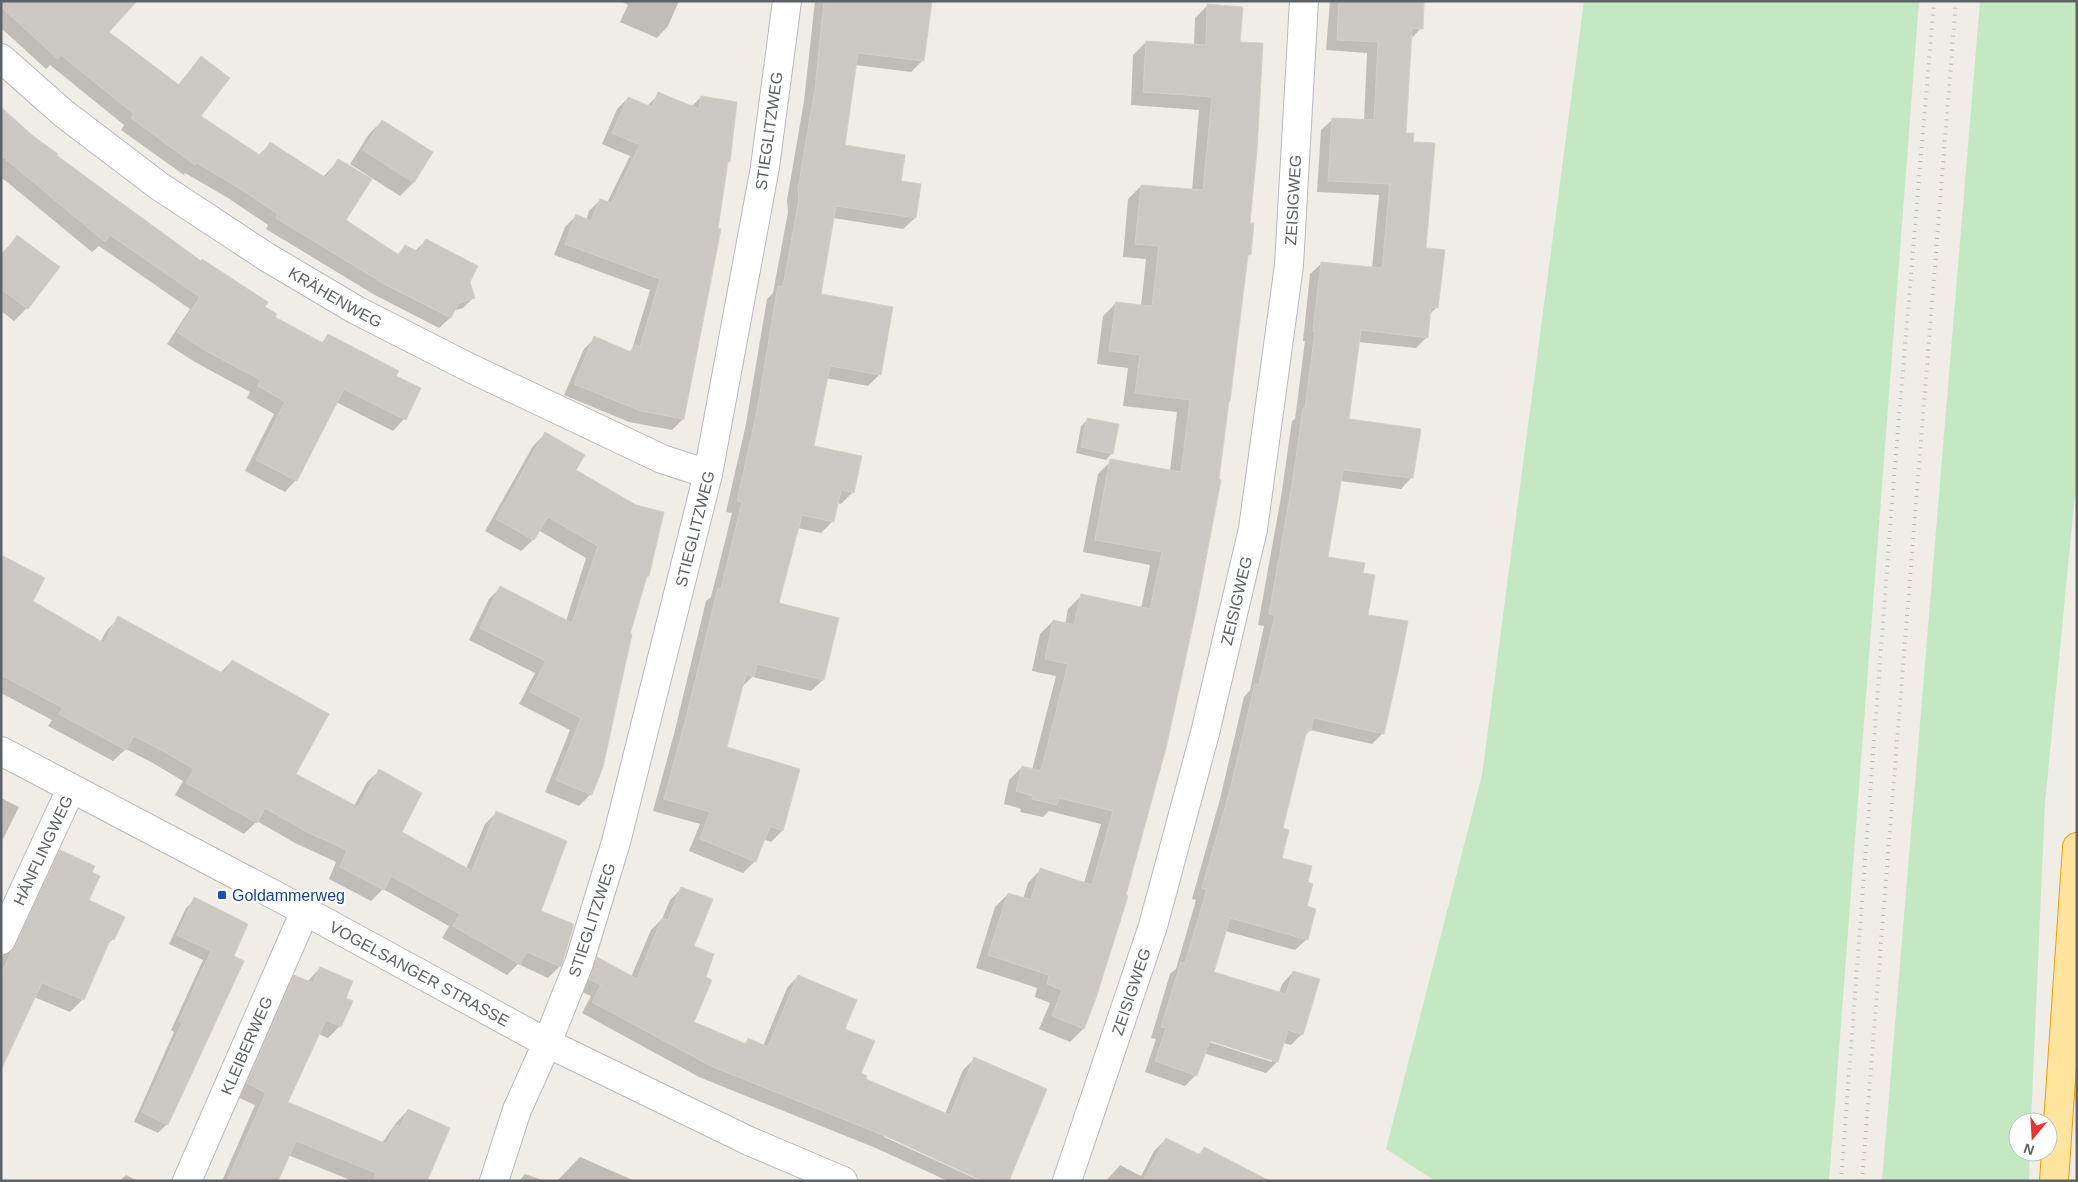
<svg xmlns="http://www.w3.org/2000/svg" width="2078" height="1182" font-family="Helvetica,sans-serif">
<rect width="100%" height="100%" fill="#f0ede6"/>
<!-- green -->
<path fill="#c4e8c2" d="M1584 1H1919L1829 1181H1435L1386 1149 1482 775Z
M1980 1H2077V474L2045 803 2031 1122H2018V1152H2030L2029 1181H1882Z"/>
<!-- shadow -->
<path fill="#0003" fill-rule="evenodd" d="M1 1 107 32 178 85 201 57 199 117 258 156 270 144 323 177 338 161 345 220 397 255 405 247 414 252 426 240 468 282 474 297 463 308 453 311 450 318 439 328 373 294 266 229 268 225 228 198 185 173 184 175 121 130 124 125 50 65 46 69 1 28Z
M620 1H679L668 26 657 38 620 22 628 5Z
M815 1H931L923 60 911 72 855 65 844 146 900 182 915 218 903 229 833 218 819 295 880 374 868 386 826 378 813 447 853 492 841 504 837 503 833 521 821 533 798 528 777 604 823 680 811 691 752 677 741 688 725 748 782 831 771 842 763 839 755 861 743 873 689 851 700 824 653 811 674 734 706 601 711 597 732 513 726 512 746 424 767 299 773 293 788 212 787 200 804 101Z
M1330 1H1423L1421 28 1411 39 1405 134 1412 143 1424 249 1437 307 1429 315 1427 337 1416 348 1358 342 1347 420 1412 477 1401 489 1340 481 1326 558 1362 574 1383 733 1372 744 1310 730 1304 737 1282 829 1280 858 1306 883 1307 939 1295 950 1225 931 1213 973 1279 993 1282 984 1293 972 1302 1034 1291 1045 1283 1043 1277 1062 1266 1073 1204 1053 1196 1075 1185 1086 1145 1072 1156 1039 1151 1038 1170 974 1176 969 1196 900 1192 899 1220 799 1244 697 1250 690 1264 626 1258 625 1281 497 1292 421 1295 419 1305 341H1303L1310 274 1322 263 1372 268 1379 195 1317 192 1321 130 1333 119 1364 121 1367 53 1326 50ZM1204 1038 1272 1059V1062L1203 1040Z
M1208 5 1238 43 1250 254 1246 258 1229 401 1083 1029 1070 1042 1039 1029 1050 1003 1035 997 1037 988 976 968 995 907 1008 894 1023 899 1028 883 1040 870 1084 883 1101 824 1049 811 1043 817 1020 812 1021 809 1004 804 1009 780 1022 767 1032 770 1056 676 1032 671 1040 634 1053 621 1065 624 1068 609 1081 596 1141 609 1150 565 1083 552 1098 474 1111 461 1170 471 1177 412 1123 406 1128 368 1097 364 1103 316 1116 303 1141 306 1146 259 1123 257 1128 199 1141 186 1192 190 1199 110 1131 105 1133 55 1146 42 1194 45 1195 18Z
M659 94 691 107 701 97 726 164 716 229 720 230 709 291 700 324 683 419 672 430 629 422 564 395 584 349 595 338 629 352 632 349 650 290 554 255 565 227 576 216 586 220 589 211 600 200 607 203 630 156 602 144 617 109 628 98 647 106Z
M1 108 55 155 263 307 273 318 321 343 328 336 394 376 420 389 404 419 393 431 336 402 296 480 285 492 245 471 274 414 247 398 250 392 195 362 167 344 190 309 99 246 92 252 1 177Z
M382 121 431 152 413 183 400 196 350 164 369 134Z
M18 236 27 308 14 321 1 311V254Z
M1087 420 1112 453 1106 460 1076 453 1081 426Z
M545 434 648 576 644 579 629 635 591 794 579 806 545 792 570 730 519 704 535 673 469 640 489 599 500 588 566 621 586 558 538 530 533 540 521 551 485 531 533 446Z
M1 556 31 602 100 642 107 630 119 618 220 673 232 661 294 774 354 806 367 782 379 771 400 832 466 869 485 824 496 813 539 911 560 966 548 978 518 964 507 975 442 938 449 926 383 889 371 901 329 879 336 862 295 843 257 821 244 834 175 795 183 781 151 762 126 749 113 761 48 726 52 720 1 693Z
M1 798 19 807 1 843Z
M60 852 90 873 88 900 113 939 106 946 82 1000 70 1012 34 997 1 1068V959L47 865Z
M682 888 693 946V1022L744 1044 748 1040 763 1046 787 988 798 976 843 1030 859 1074 865 1079 945 1114 963 1070 975 1058 1046 1089 885 1134 884 1137 981 1181H948L878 1149 699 1077 582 1013 591 996 579 991 586 970 597 959 631 977 651 930 662 919 670 900Z
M195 899 232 957 167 1124 158 1133 134 1122 174 1032 171 1030 203 960 169 944 186 908Z
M320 968 345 998 340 1026 328 1038 318 1034 286 1102 382 1143 396 1123 408 1110 427 1181H353L288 1155 277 1181H222L255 1105 235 1096 282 988 294 976 307 982Z
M1166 1139 1198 1155 1205 1148 1234 1181H1106L1120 1165 1141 1176 1154 1151Z
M580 1157 635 1181H557Z
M525 1174 545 1181H519Z
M126 1175 138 1181H120Z"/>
<!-- building -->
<path fill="#cbc8c3" stroke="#d5cfc4" d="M1 1H137L109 32 179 85 201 56 230 78 201 116 261 156 270 142 326 178 338 159 372 179 346 220 399 255 405 245 418 252 426 239 478 266 470 282 475 298 459 303 451 318 384 284 276 218 278 214 239 188 197 163 195 165 131 118 134 114 61 55 58 59 1 7Z
M824 1H932L924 61 858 53 845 145 905 155 901 181 921 184 916 218 836 206 821 294 893 307 881 375 830 366 814 446 862 456 854 493 841 490 834 522 802 515 779 603 839 618 824 680 757 664 754 677 746 674 727 747 800 769 783 831 770 826 756 862 700 839 710 812 664 799 685 722 718 588 721 589 742 502 737 501 757 411 778 286 783 287 799 200 798 188 815 89Z
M1339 1H1424L1423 29 1412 28 1406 133H1414L1413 142 1435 143 1426 248 1445 250 1438 308 1431 307 1428 338 1361 330 1349 419 1421 429 1413 478 1343 470 1328 557 1365 563 1363 573 1375 575 1368 615 1408 621 1400 663 1384 734 1314 718 1311 731 1307 730 1283 828 1289 830 1282 858 1312 866 1308 882 1313 884 1307 906 1316 909 1308 940 1230 918 1214 972 1286 994 1293 971 1320 979 1303 1035 1288 1030 1278 1062 1210 1041 1197 1076 1155 1061 1166 1028 1161 1027 1181 962 1185 963 1207 889 1202 888 1231 786 1255 684 1259 685 1275 615 1269 614 1292 485 1303 408H1305L1315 331H1313L1321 262 1382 268 1390 184 1328 181 1332 118 1374 120 1378 42 1337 40Z
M1207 4 1243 7 1240 42 1263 43 1257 150 1250 223H1254L1251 255H1248L1230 401H1229L1219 479 1221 480 1197 606 1167 744 1126 895 1128 896 1096 998 1084 1029 1052 1016 1062 990 1047 984 1049 975 988 955 1008 893 1031 900 1040 868 1092 885 1113 811 1059 798 1057 805 1032 799 1033 796 1016 791 1022 766 1041 771 1068 664 1045 659 1053 620 1074 625 1081 594 1150 609 1162 552 1095 540 1110 459 1181 472 1190 400 1135 393 1140 355 1109 351 1116 302 1152 306 1159 246 1135 244 1141 185 1203 190 1212 97 1143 92 1146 41 1206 45Z
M658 92 699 109 701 96 737 102 730 162H728L718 228 721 229 684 419 641 411 574 384 594 336 631 352 635 344 640 347 660 279 565 244 576 214 591 221 600 199 611 203 640 145 612 133 628 97 652 107Z
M1 107 33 136 58 154 56 155 201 261 202 259 268 302 265 307 277 314 275 317 323 343 328 334 399 371 396 376 421 388 406 420 344 389 297 481 256 460 285 402 258 386 261 380 206 351 177 332 200 297 110 235 105 242 1 155Z
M382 120 433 152 414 183 363 150Z
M17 235 60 267 28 309 1 289V257Z
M1087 418 1119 424 1113 454 1081 447Z
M545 432 585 455 576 470 636 505 664 512 649 576H647L630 634H632L603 767 592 795 556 780 581 718 530 692 546 661 480 628 500 586 572 623 598 546 548 517 534 540 496 519Z
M1 555 45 578 33 601 104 643 118 616 224 674 232 660 329 714 296 774 358 807 379 769 422 793 402 832 472 871 496 811 567 841 541 911 574 924 561 967 527 952 520 964 453 926 460 914 391 876 384 890 340 867 347 850 307 832 265 808 257 823 186 783 194 769 163 751 134 736 126 750 59 714 63 708 1 675Z
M60 850 95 866 92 872 100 876 89 900 125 917 114 940 111 938 84 1000 42 983 1 1070V974Z
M681 887 713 899 694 946 714 954 706 977 712 980 694 1022 746 1044 748 1038 768 1047 798 975 857 1000 845 1029 875 1041 861 1073 867 1076 866 1079 950 1115 974 1057 1047 1089 1009 1181H983L890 1138 711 1066 592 1002 601 985 589 979 597 957 637 979 662 918 668 920Z
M194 897 248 924 234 956 244 961 168 1125 142 1112 182 1023 179 1021 211 951 177 935Z
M320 967 353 981 346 998 353 1001 341 1027 326 1020 288 1102 387 1144 395 1125 400 1127 408 1109 450 1128 427 1181H373L376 1173 296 1141 278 1181H227L266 1093 247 1083 294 975 313 983Z
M1166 1138 1200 1155 1204 1147 1270 1181H1143Z"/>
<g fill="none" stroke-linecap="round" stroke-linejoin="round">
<defs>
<g id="minor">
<path d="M787 1 765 167 708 474 616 842 579 963 547 1043 749 1141 843 1181"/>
<path id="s1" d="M1 58 63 113 159 186 265 256 356 310 470 368 662 459 708 474"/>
<path id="s2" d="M1 940 71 789"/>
<path id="s3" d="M187 1181 305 911"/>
<path id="s4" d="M1067 1181 1153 926 1205 733 1253 529 1289 265 1304 1"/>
</g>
<g id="tertiary">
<path id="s5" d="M1 751 305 911 547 1043 517 1110 494 1181"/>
</g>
<path id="trunk" d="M2054 1181 2077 847"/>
</defs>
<!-- minor casing -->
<use href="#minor" stroke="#b6b9bd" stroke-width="30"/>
<!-- tertiary casing -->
<use href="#tertiary" stroke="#b6b9bd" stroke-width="30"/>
<!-- trunk casing -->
<use href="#trunk" stroke="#f69b00" stroke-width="30"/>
<!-- minor -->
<use href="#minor" stroke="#fff" stroke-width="28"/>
<!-- tertiary -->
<use href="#tertiary" stroke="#fff" stroke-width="28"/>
<!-- trunk -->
<use href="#trunk" stroke="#ffe49d" stroke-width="28"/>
<!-- rail -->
<path stroke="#b4b5b6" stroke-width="4" stroke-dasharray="1 6" stroke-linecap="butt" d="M1841 1181 1893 489 1934 1
M1862 1181 1956 1"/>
</g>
<!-- markers -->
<rect fill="#1a4fb4" stroke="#fff" stroke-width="2" x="217" y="890" width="10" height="10" rx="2.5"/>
<g text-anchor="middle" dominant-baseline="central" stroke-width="4.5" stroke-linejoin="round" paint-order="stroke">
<!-- street labels -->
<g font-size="16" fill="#5d6267" stroke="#fff">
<text transform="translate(769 131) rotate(-82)">STIEGLITZWEG</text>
<text stroke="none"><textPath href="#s4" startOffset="1010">ZEISIGWEG</textPath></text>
<text stroke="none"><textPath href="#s1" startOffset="412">KRÄHENWEG</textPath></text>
<text transform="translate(695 529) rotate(-76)">STIEGLITZWEG</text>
<text stroke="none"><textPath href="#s4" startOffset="605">ZEISIGWEG</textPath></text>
<text stroke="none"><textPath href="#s2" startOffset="99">HÄNFLINGWEG</textPath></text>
<text transform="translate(592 920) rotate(-72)">STIEGLITZWEG</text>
<text stroke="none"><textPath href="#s5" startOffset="474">VOGELSANGER STRASSE</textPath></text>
<text stroke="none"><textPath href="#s4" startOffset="200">ZEISIGWEG</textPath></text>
<text stroke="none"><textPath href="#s3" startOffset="148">KLEIBERWEG</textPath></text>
</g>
<!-- transit labels -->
<g font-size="16" fill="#164399" stroke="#fff" text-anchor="start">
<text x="232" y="895">Goldammerweg</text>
</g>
</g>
<!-- border -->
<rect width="2078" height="1182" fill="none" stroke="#5d6267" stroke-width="5"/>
<!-- north arrow -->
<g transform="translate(2033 1137) rotate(198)"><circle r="24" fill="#ffffff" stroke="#bec0c2"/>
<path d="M0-4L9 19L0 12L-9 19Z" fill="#ef302c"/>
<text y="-8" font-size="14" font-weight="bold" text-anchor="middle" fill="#5d6267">N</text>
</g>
</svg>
